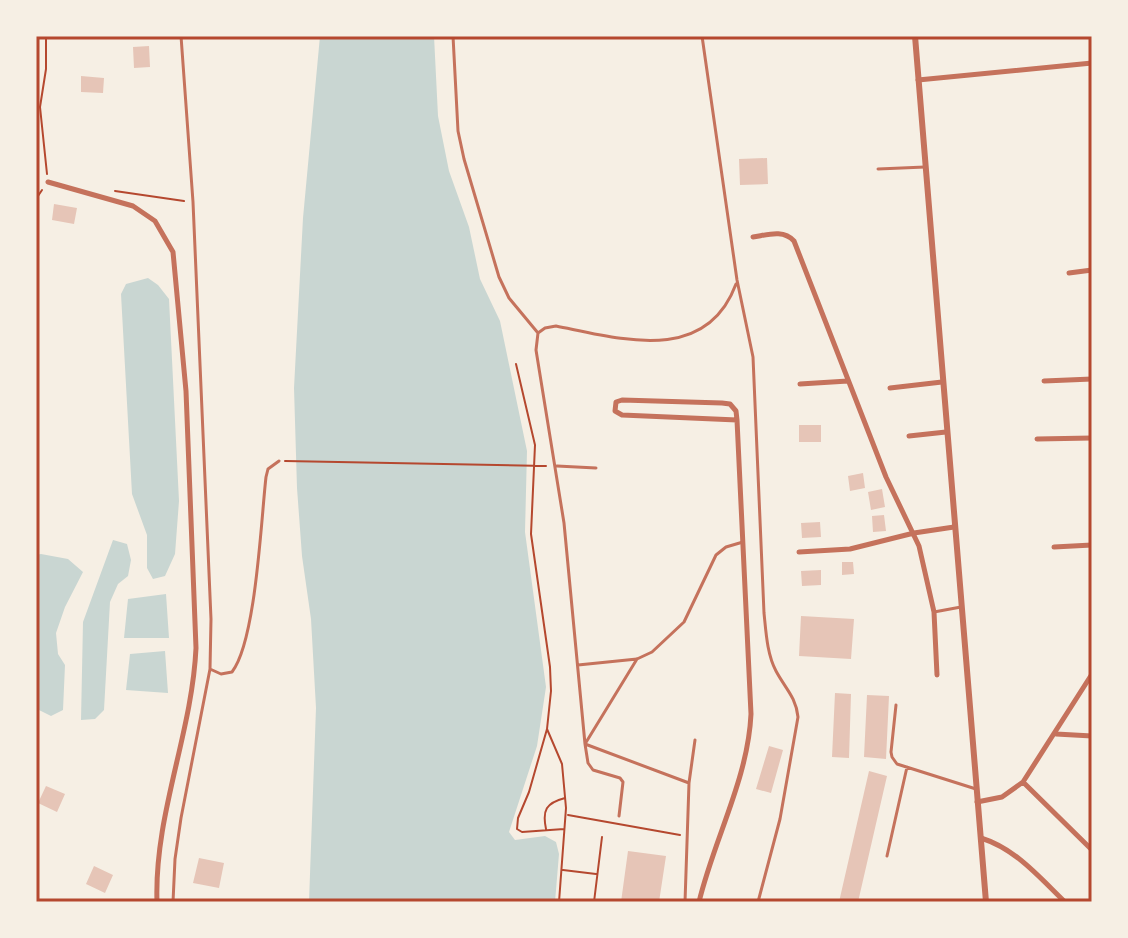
<svg xmlns="http://www.w3.org/2000/svg" width="1128" height="938" font-family="'Titillium Web',sans-serif">
<rect width="100%" height="100%" fill="#f6efe4"/>
<!-- water -->
<path fill="#c9d6d2" d="M320 36H434L438 116 449 171 469 227 480 279 500 321 527 451 525 532 546 687 537 746 509 832 515 840 545 836 556 842 559 854 555 902H309L316 708 311 619 302 556 297 488 294 388 303 218Z
M148 278 158 285 169 299 179 501 175 554 165 576 153 579 147 568V535L132 494 121 294 126 284Z
M113 540 127 544 131 560 128 576 118 584 110 602 104 710 95 719 81 720 83 622Z
M41 554 68 559 83 572 65 607 56 633 58 654 65 665 63 710 51 716 37 709 36 705V555Z
M166 594 169 638H124L128 599Z
M165 651 168 693 126 690 130 654Z"/>
<!-- building -->
<path fill="#e6c5b7" d="M149 46 150 67 134 68 133 47Z
M81 76 104 78 103 93 81 92Z
M767 158 768 184 740 185 739 159Z
M54 204 77 208 74 224 52 220Z
M799 425H821V442H799Z
M863 473 865 488 850 491 848 476Z
M882 489 885 507 871 510 868 492Z
M884 515 886 531 873 532 872 516Z
M820 522 821 537 802 538 801 523Z
M842 562H853L854 574 842 575Z
M821 570V585L802 586 801 571Z
M801 616 854 619 851 659 799 656Z
M835 693 851 694 849 758 832 757Z
M867 695 889 696 886 759 864 757Z
M769 746 783 750 771 793 756 789Z
M869 771 887 776 858 902H839Z
M46 786 65 794 57 812 38 803Z
M628 851 666 856 659 902H621Z
M199 858 224 863 219 888 193 883Z
M94 866 113 875 105 893 86 884Z"/>
<g fill="none" stroke-linecap="round" stroke-linejoin="round">
<!-- path -->
<path stroke="#b5482f" stroke-width="2" d="M46 36V69L40 107 47 174
M115 191 184 201
M36 199 42 190
M516 364 535 445 531 534 550 667 551 691 547 729 562 764 566 808 559 902
M285 461 546 466
M547 729 529 792 518 818 517 829 522 832 564 829
M568 815 680 835
M546 829C542 810 546 803 565 798
M563 870 596 874
M594 902 602 837"/>
<!-- service -->
<path stroke="#c5725c" stroke-width="3" d="M453 36 458 131 464 159 499 277 509 298 538 333
M702 36 737 280 753 357 764 613C766 632 767 654 776 671 785 688 796 697 798 717L780 819 758 902
M878 169 925 167
M557 466 596 468
M934 612 961 607
M578 665 637 659 652 652 684 622 716 555 726 547 743 542
M210 669 221 674 232 672C256 641 261 520 266 477L268 469 279 461
M896 705 891 752 892 757 897 764 976 789
M689 783 585 744 564 523 536 350 538 333 545 328 556 326C621 339 706 365 736 284
M619 816 623 782 620 778 593 770 588 763 585 744 637 659
M887 856 907 767
M173 902 175 859 181 818 210 669 211 619 193 202 181 36
M685 902 689 783 695 740"/>
<!-- minor -->
<path stroke="#c5725c" stroke-width="5" d="M918 80 1092 63
M48 182 133 206 155 221 173 252 186 391 196 648C192 734 154 815 157 902
M753 237C767 235 783 229 794 241L886 477 919 546 934 612 937 675
M1069 273 1092 270
M1044 381 1092 379
M800 384 848 381
M890 388 942 382
M909 436 946 432
M1037 439 1092 438
M1054 547 1092 545
M799 552 850 549 914 533 954 527
M1056 734 1092 736
M1023 782 1092 850
M977 802 1002 797 1023 782 1092 674
M981 838C1016 849 1039 877 1065 902
M699 902C714 839 748 779 751 714L737 420 736 411 730 404 722 403 622 400 616 402 615 411 622 415 737 420"/>
<!-- tertiary -->
<path stroke="#c5725c" stroke-width="6" d="M915 36 986 902"/>
</g>
<!-- border -->
<rect width="1128" height="938" fill="none" stroke="#f6efe4" stroke-width="76"/>
<rect x="38" y="38" width="1052" height="862" fill="none" stroke="#b5482f" stroke-width="3"/>
</svg>
